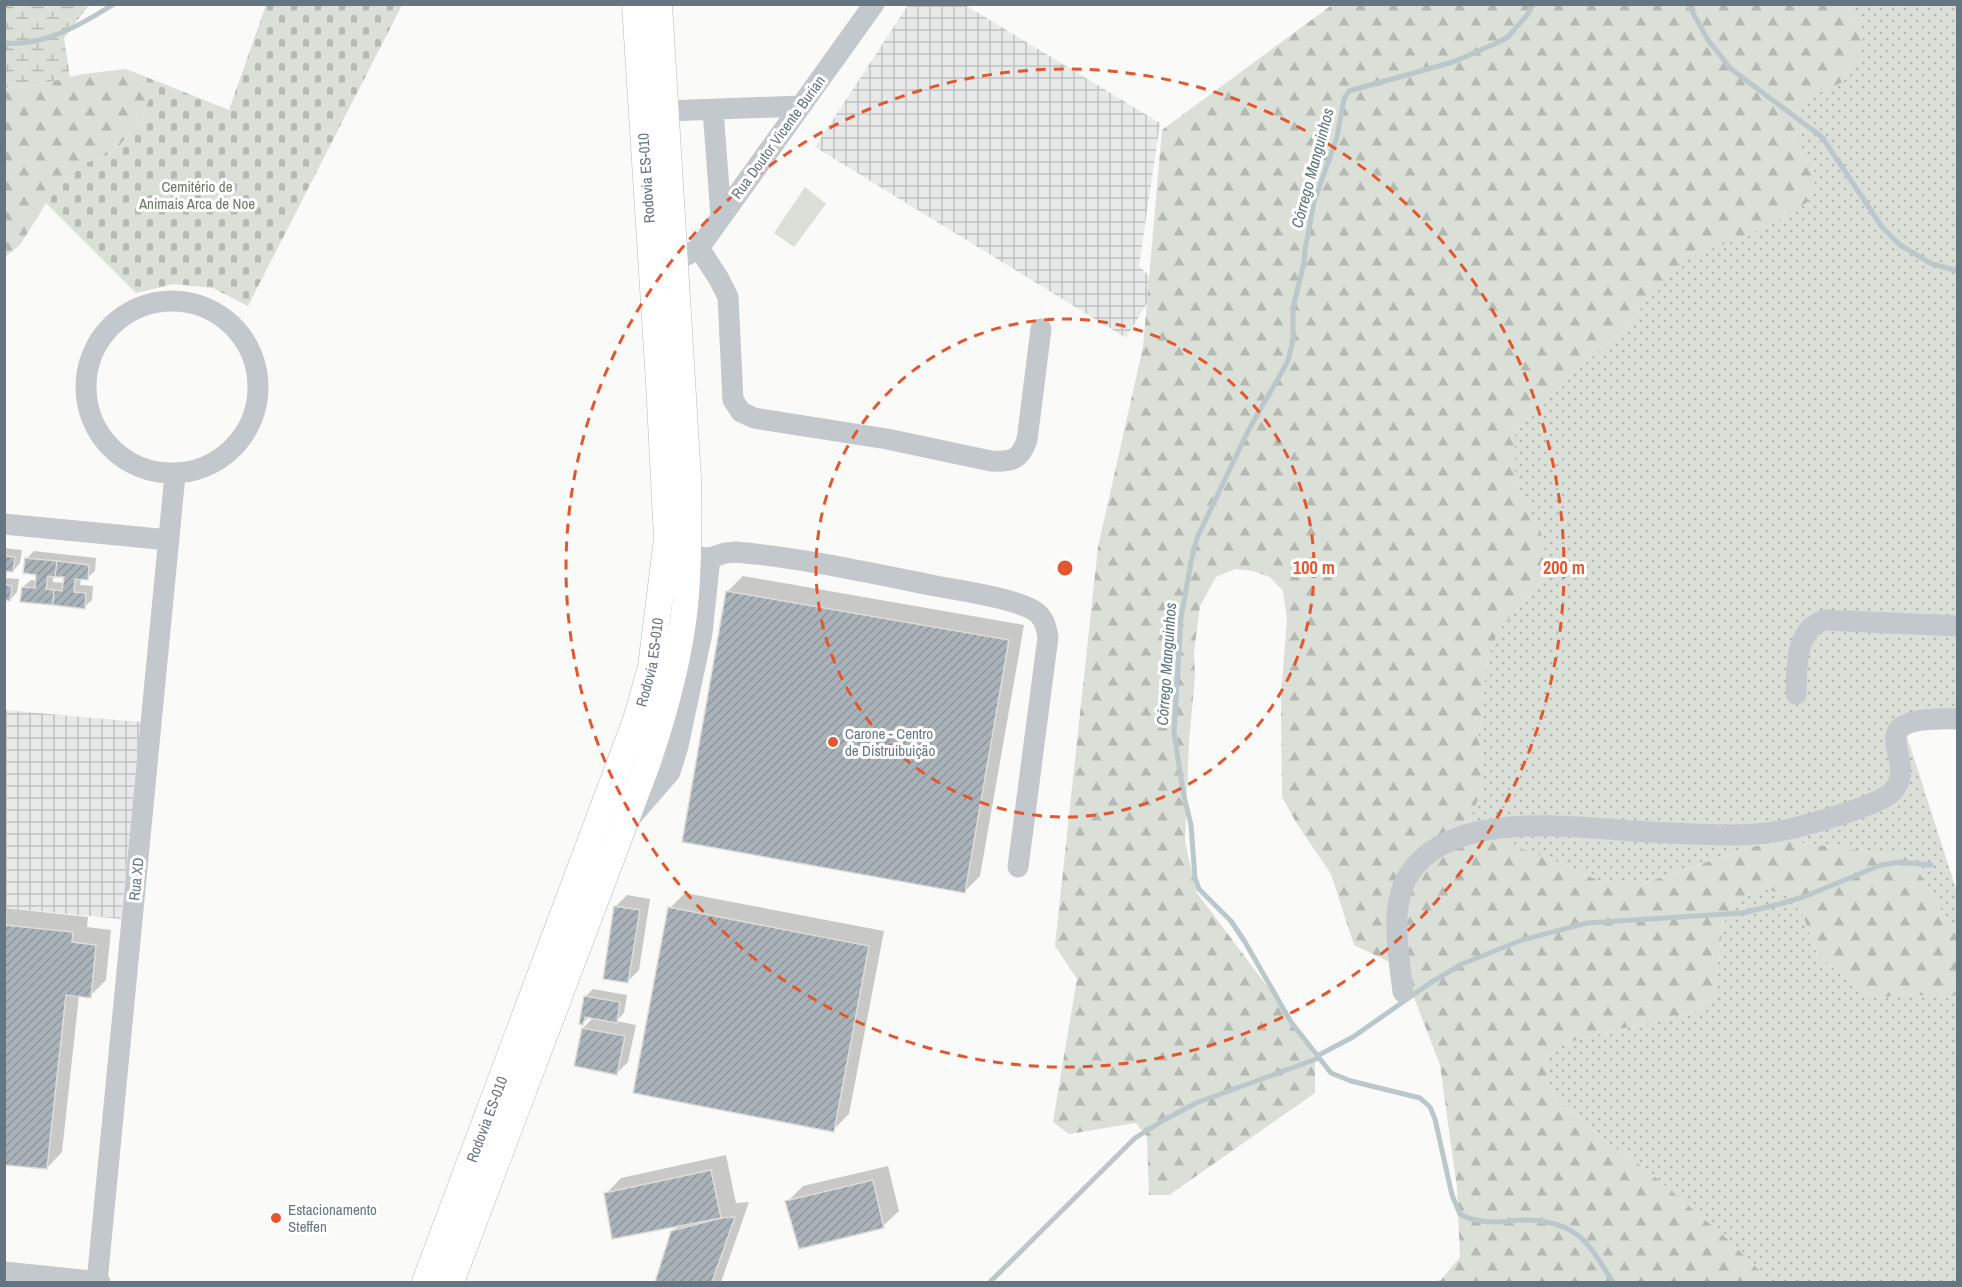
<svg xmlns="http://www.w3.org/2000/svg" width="1962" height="1287" font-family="'Archivo Narrow',sans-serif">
<defs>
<pattern id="industrial-grid" width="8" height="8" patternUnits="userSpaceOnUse" patternTransform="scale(1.5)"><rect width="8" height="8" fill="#e8e9e9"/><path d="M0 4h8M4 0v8" fill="none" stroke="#c0c1c2"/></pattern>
<pattern id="grass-dots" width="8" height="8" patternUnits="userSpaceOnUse" patternTransform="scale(1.5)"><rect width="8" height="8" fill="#dadfd7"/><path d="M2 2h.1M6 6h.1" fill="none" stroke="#b4b9b4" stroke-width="1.8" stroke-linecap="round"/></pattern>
<pattern id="forest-firs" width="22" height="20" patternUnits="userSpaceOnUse" patternTransform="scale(1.5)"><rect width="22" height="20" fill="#dadfd7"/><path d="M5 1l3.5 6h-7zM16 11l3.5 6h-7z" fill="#b4b9b4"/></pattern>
<pattern id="wetland-marsh" width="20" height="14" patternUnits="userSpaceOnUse" patternTransform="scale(1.5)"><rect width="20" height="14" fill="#dadfd7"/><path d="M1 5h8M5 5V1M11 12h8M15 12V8" fill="none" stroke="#b4b9b4"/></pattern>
<pattern id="cemetery-stones" width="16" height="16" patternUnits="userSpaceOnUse" patternTransform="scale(1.5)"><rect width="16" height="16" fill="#dadfd7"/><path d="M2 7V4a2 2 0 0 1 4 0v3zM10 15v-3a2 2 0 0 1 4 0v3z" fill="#b4b9b4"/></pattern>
<pattern id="building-hatch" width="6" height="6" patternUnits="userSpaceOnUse" patternTransform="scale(1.5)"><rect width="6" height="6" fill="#aab3b9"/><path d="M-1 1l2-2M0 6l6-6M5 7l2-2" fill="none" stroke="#8e969c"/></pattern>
</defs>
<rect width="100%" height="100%" fill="#fafaf8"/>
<!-- industrial -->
<path fill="url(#industrial-grid)" d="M908 5H965L1160 123 1139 266 1158 285 1126 338 815 147Z
M4 710 141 722 121 919 5 908Z"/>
<!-- grass -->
<path fill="url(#grass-dots)" d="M1847 5H1957V728L1904 727 1957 892V937L1907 852 1894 855 1787 841 1751 847 1645 883H1603L1564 864 1477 839 1468 823 1483 788V761L1478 737 1482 716 1487 658 1500 628 1522 605 1546 575 1527 506 1515 477V433L1578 368 1624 331 1655 289 1685 259 1770 225 1816 175 1798 148V102L1843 82 1862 28Z
M1764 889 1786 894 1803 915 1817 954 1858 990 1880 998 1907 994 1949 998 1957 994V1282H1771L1724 1237 1643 1167 1606 1142 1580 1118 1559 1104 1547 1079 1546 1057 1566 1043 1615 1030 1691 1014 1714 997 1723 924 1736 901Z"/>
<!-- forest -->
<path fill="url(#forest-firs)" d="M1332 5H1847L1862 28 1863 48 1843 82 1798 103V148L1816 175 1812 199 1770 225 1685 260 1655 289 1624 331 1578 368 1515 433V477L1544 540 1546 575 1522 605 1500 628 1487 658 1482 716 1478 737 1483 761V788L1468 823 1477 839 1498 840 1564 864 1603 883H1645L1751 847 1787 841 1894 855 1907 852 1957 937V994L1949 998 1907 994 1880 998 1858 990 1817 954 1803 915 1786 894 1764 889 1736 901 1723 924 1714 997 1691 1014 1615 1030 1566 1043 1546 1057 1547 1079 1559 1104 1580 1118 1606 1142 1643 1167 1725 1237 1771 1282H1432L1441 1280 1460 1257 1457 1188 1440 1065 1408 982 1396 965 1354 945 1331 874 1297 824 1282 797 1281 696 1287 619 1283 591 1270 577 1253 571 1235 569 1216 577 1200 606 1194 652 1195 677 1189 741 1185 842 1197 893 1279 1002 1315 1058V1093L1169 1195H1149L1147 1137 1136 1123 1069 1134 1053 1122 1077 979 1055 946 1098 547 1143 347 1162 130Z
M126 69 151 93 142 119 113 153 78 166 46 203 20 245 5 257V88L36 85 83 74Z"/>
<!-- wetland -->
<path fill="url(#wetland-marsh)" d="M5 4 89 5 64 38 70 77 36 85 5 88Z"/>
<!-- cemetery -->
<path fill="url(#cemetery-stones)" d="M266 5H402L248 306 213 288 174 284 136 293 46 203 78 166 113 153 142 119 151 93 126 69 229 110Z"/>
<!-- garden -->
<path fill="#dadfd7" d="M805 187 826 204 794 247 774 233Z"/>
<!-- shadow -->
<path fill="#0003" fill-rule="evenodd" d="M4 548 22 550 20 563 13 571 7 570 6 578 19 579 17 592 10 600 4 599Z
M34 551 96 558 95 571 87 578H81L80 585 93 586 92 600 84 607 23 587 31 580 37 581 38 573 26 559ZM53 575 65 576V583L53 582Z
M743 576 1024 625 980 876 964 892 727 592Z
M685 893 884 931 849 1114 833 1130 670 908Z
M627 895 650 899 639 970 628 981 615 907Z
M4 908 88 917 87 927 111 930 106 980 90 996 79 995 62 1152 47 1168 4 1163Z
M593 989 627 995 624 1013 616 1021 636 1025 628 1062 617 1073 583 1028 594 1017 590 1016 583 1023 585 997Z
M726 1155 736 1203 749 1202 721 1282H657L672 1232 680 1224 606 1194 621 1178Z
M888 1166 899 1211 883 1226 787 1202 803 1186Z"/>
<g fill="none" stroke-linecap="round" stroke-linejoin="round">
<!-- stream -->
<path stroke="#bbc7cb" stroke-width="5" d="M1533 4 1528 14 1508 37 1497 43 1453 62 1349 91 1344 99 1337 137 1314 202 1305 250 1304 263 1293 308V340L1288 361 1248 431 1197 538 1191 562 1181 618 1174 732 1183 792 1191 825 1195 878 1199 889 1231 921 1245 942 1291 1022 1331 1073 1351 1081 1420 1098 1430 1107 1435 1119 1452 1195 1460 1214C1475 1223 1493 1223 1510 1221 1536 1218 1569 1222 1587 1244 1597 1255 1605 1270 1613 1282
M1688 4 1708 40 1731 69 1822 137 1882 227 1900 245 1932 264 1958 271
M4 43C44 47 82 24 114 4
M1317 1056 1353 1037 1430 983 1462 964 1522 940 1587 923 1742 913 1780 904 1806 896 1881 865 1901 862 1931 865
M990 1282 1135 1138 1164 1120 1196 1103 1319 1058"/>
</g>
<!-- building -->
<path fill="url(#building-hatch)" stroke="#dcdcda" stroke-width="1.5" d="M4 556 15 557 13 572 4 571Z
M25 558 57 561 55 577 48 576 46 589 54 590 53 605 20 602 22 587 35 588 36 575 23 573Z
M57 561 89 565 88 580 75 579 74 592 86 593 85 609 53 605 54 590 62 591 64 577H55Z
M4 585 12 586 10 601 4 600Z
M726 591 1009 640 965 893 682 842Z
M614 906 640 910 628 983 603 979Z
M668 907 869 946 834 1132 633 1093Z
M4 925 73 932 72 942 96 945 91 998 66 995 47 1169 4 1165Z
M584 996 620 1002 617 1023 585 1017 583 1025 579 1024Z
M582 1028 625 1036 617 1075 574 1066Z
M711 1170 721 1218 612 1239 604 1193Z
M873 1180 884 1228 799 1249 785 1201Z
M735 1217 712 1282H655L671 1231 721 1218Z"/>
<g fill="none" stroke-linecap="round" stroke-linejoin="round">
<defs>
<g id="major">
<path id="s1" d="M425 1282 636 720 651 667 667 539 659 382 635 4"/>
<path d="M451 1282 646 767C664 715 679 662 685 606 689 563 689 521 688 478L659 4"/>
</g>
</defs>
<!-- major casing -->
<use href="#major" stroke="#b5babe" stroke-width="27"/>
<!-- minor -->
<path stroke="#c3c8cc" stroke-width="21" d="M713 110 721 216
M666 111 800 106
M699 248 719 279 728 297 733 400 741 412 754 418 887 439 991 461C1012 462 1020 460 1027 440L1041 329
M687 255 699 248 874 4
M86 387a86 86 0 1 1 172 0a86 86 0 1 1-172 0Z
M4 524 169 540
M710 558 725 553 736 552C803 558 870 573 936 586 962 591 1012 598 1033 610 1044 616 1046 626 1048 637L1018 867
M1796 694C1797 667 1794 631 1824 620L1958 626
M630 818 670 772 678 746 702 633 710 558 697 557
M1403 992C1399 957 1389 908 1408 876 1448 809 1569 827 1634 831 1664 833 1695 834 1725 835 1743 835 1761 834 1780 831 1801 827 1878 806 1892 792 1924 759 1848 716 1958 719
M4 1272 100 1282
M97 1282 175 475"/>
<!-- major -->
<use href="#major" stroke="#fff" stroke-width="26"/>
</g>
<!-- distance rings -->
<g fill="none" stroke="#e4572e" stroke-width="3" stroke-dasharray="10 8">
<circle cx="1065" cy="568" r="249"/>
<circle cx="1065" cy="568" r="499"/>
</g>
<!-- markers -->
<g fill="#e4572e" stroke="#fff" stroke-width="2">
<circle cx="833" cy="742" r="6"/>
<circle cx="276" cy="1218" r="6"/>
</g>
<g text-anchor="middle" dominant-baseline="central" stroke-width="6" stroke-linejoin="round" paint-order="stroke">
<!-- street labels -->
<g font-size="15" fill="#657683" stroke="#fff">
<text transform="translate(778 137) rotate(-54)">Rua Doutor Vicente Burian</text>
<text transform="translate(646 178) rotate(-94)">Rodovia ES-010</text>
<text stroke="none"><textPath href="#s1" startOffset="660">Rodovia ES-010</textPath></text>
<text transform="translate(136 879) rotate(-84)">Rua XD</text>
<text stroke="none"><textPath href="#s1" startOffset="174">Rodovia ES-010</textPath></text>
</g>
<!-- park labels -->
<g font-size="15" fill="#687a64" stroke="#fff">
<text x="197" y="186">Cemitério de<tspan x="197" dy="17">Animais Arca de Noe</tspan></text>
</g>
<!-- poi labels -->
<g font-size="15" fill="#657683" stroke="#fff" text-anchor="start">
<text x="845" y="733">Carone - Centro<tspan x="845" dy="17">de Distruibuição</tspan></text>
<text x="288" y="1209">Estacionamento<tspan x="288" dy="17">Steffen</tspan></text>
</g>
<!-- water labels -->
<g font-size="16" font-style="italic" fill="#60757c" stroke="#fff">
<text transform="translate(1312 168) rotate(-75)">Córrego Manguinhos</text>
<text transform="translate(1166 664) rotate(-86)">Córrego Manguinhos</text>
</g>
</g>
<circle cx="1065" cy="568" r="9" fill="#e4572e" stroke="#fff" stroke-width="3"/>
<g font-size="18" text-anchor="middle" font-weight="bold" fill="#e4572e" stroke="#fff" stroke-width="6" stroke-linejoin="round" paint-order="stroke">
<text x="1314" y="574">100 m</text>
<text x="1564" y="574">200 m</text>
</g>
<!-- border -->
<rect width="1962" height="1287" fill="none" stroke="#657683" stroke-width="12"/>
</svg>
